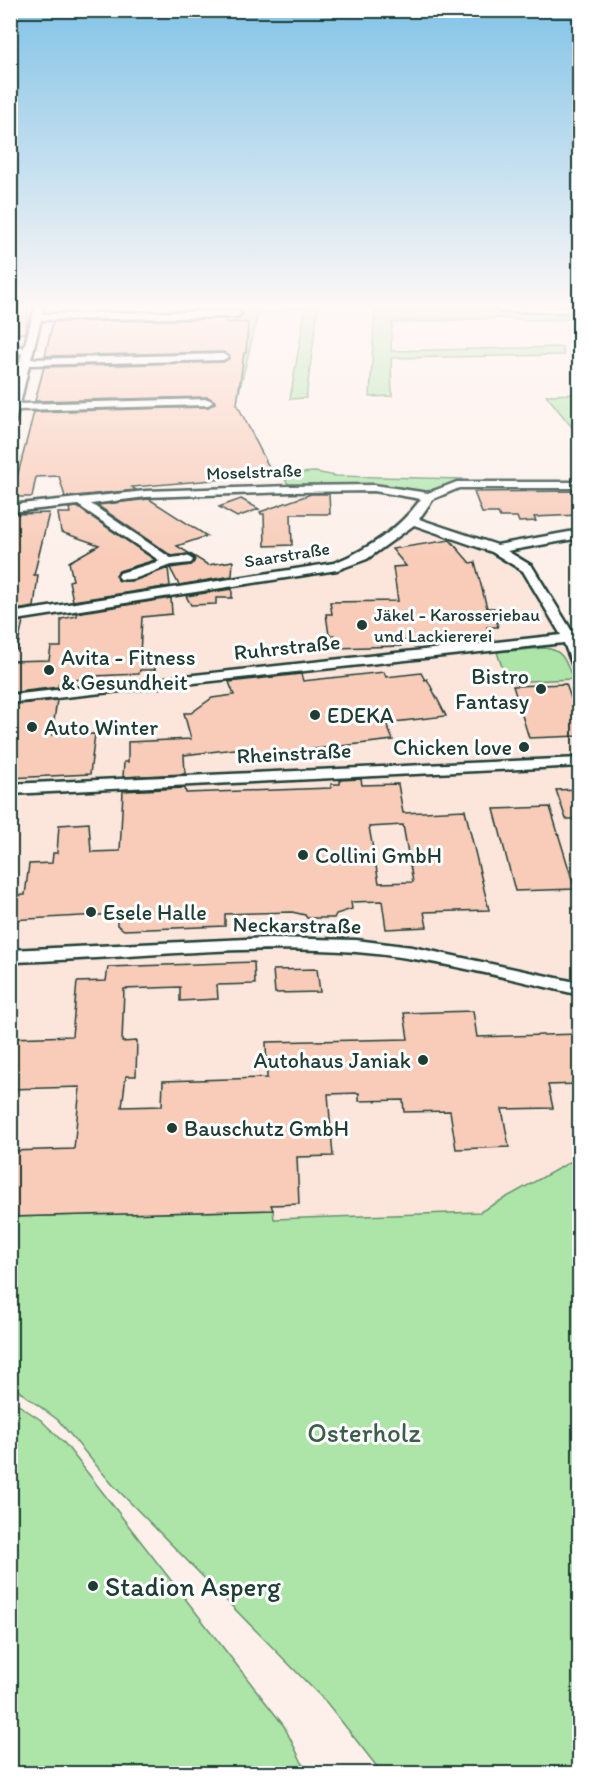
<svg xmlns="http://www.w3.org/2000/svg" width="590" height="1784" font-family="Itim,sans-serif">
<rect width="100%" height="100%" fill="#fdf0ea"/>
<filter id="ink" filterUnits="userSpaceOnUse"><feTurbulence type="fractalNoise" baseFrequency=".0167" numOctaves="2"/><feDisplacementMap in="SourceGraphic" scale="12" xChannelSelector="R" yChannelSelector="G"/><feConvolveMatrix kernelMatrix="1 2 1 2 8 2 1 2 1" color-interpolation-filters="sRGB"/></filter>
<g filter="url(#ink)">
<!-- built -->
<path fill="#fce5db" d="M412 520 451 531 528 569 568 638H579V1157L480 1212 274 1219 273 1210 11 1217V617L337 566Z"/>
<!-- green -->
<path fill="#ade5a9" stroke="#66916e" stroke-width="1.5" d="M238 307H318L306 398 290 399 306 307 258 314 237 401 208 402Z
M375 307 579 310V319L531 320 495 318 392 323 391 351 562 347 564 355 391 358 392 396 370 397Z
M579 394H580L579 436 546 395Z
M315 472 336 476 462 479 460 482 427 491 384 485 288 484 282 474Z
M544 648C565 650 565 662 573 679L507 682 497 652Z
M579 1157V1773H382L327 1703 112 1484 58 1420 11 1385 10 1217 273 1210 274 1219 480 1212Z
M11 1400 41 1420 66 1445 284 1726 307 1773H11Z"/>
<!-- building -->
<path fill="#f8ccb9" stroke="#1f3d34" stroke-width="1.5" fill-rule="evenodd" d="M10 307H28L26 333 12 334Z
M225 319 226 322 248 323 246 353H244L237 404 273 475 132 487 136 490 65 497 59 476 36 477 32 497H12L34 412 208 407 215 403 208 397 35 401 44 367 223 362 230 358 223 352 45 356 53 322Z
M579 491V515L534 517 536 521 519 522 517 517H500L498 513H482L474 492Z
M311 494H329L330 514H291L292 545 265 546 264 514H261L260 512Z
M149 499 207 536 177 546 208 565 233 561 232 576 179 585 170 568 191 565 194 558 187 554 172 556 97 505Z
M241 499 259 509 237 517 219 507Z
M77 507 155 560 119 571 116 575 118 580 133 581 168 568 170 586 73 601 69 581 73 580 69 562 99 545 61 532 58 513H70L69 508Z
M49 513 34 575H38L34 607 10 611V532L15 514Z
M450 540 470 563 475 562 487 608H494L498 627H487L490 639 400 641 401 646 336 648 334 635H329L326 614H332L330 602 398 601 393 567 406 566 392 549Z
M232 589V598H216V604L191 605 186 596Z
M171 598 172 614 142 617 140 656H155V670H140L139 674 94 676V679L67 680 66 682 59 683 58 687 10 693V661L49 660 51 647H61V619L77 616 76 613Z
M23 621 17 650 10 649V623Z
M384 672 386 677 421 673 425 680 427 679 446 716 386 723 393 740 254 756 252 747 184 755 185 774 123 777 124 762H128V742L191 739 184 713H191L212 698 234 695 229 682 301 674 303 681Z
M566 684 579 721V736L529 738 513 686Z
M57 700 52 735 95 734 90 774 10 778V705Z
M361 779 362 785 398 784 403 813 465 810 489 910 424 912 427 927 386 929 382 901 351 902 352 909 336 914 334 918H307L305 915 292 912 225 914V926L124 930 117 925V914L10 920V895H25L29 864 52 863 53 853H57L59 825 89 823 91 852 120 851 123 791 185 788 186 793 331 788V784H340V780ZM403 825 413 882 379 883 369 827Z
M579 789V819H566L556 790Z
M550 807 575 889 515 891 494 809Z
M254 962 255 984 217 985 218 999 180 1001V987L124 989 122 1042 137 1041 136 1076H126L122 1107 162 1106 163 1081 267 1078 266 1042 408 1039 404 1013 473 1011 477 1037 579 1034V1084L548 1085 553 1108 502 1109 509 1147 456 1149 450 1111 404 1112 403 1100 359 1101V1093L328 1094 333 1156 297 1157 299 1204 271 1205 273 1210 10 1217V1151L74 1149 80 1087 10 1089V1038L72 1036 77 982 106 981 108 967Z
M317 969 320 992 275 993 273 970Z"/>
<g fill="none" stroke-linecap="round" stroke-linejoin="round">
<defs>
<path id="street" d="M35 307H43L42 314 236 311 241 314 236 317 41 320 31 359 223 354 228 357 223 360 29 365 20 404 208 399 213 402 208 405 18 410 15 422 10 425V400L22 354 10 349V342L24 348Z
M457 482H580V488H459L433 499 419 519 497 545 580 530V538L507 551 532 566 576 638 580 648V670L573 666 564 643 10 703V695L561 635 523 571 492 552 414 525 367 559 337 570 10 621V613L334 563C369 549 399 529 421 499L374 491 290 492 146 497 91 504 171 558 187 556 193 560 191 563C185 564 178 564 172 565 155 569 137 582 120 579L118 576 120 573 160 561 78 505 10 512V505L146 491 290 486 374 485 428 493Z
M580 758V766L10 794V784Z
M270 938 356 940 412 947 580 983V995C506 978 432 958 356 952 241 943 125 959 10 962V950Z"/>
<path id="secondary" d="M493 307H580V312L499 311Z"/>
</defs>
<!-- street casing -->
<use href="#street" stroke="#1f3d34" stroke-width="5"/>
<!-- secondary casing -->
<use href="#secondary" stroke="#1f3d34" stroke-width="5"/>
<!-- street -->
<use href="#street" fill="#fff" fill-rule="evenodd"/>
<!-- secondary -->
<use href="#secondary" fill="#fff" fill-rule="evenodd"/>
</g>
</g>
<!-- sky -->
<linearGradient id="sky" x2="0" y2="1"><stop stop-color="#82c3e7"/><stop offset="0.55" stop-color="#fef8f6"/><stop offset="1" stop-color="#fef8f6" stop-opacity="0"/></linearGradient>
<rect width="590" height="557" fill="url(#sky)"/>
<!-- markers -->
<g fill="#1f3d34" stroke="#fff" stroke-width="2">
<circle cx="362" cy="625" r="6"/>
<circle cx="49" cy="670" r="6"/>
<circle cx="541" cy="689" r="6"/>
<circle cx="315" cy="715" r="6"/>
<circle cx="32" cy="727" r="6"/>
<circle cx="524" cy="747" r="6"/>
<circle cx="303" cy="855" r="6"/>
<circle cx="91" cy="912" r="6"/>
<circle cx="423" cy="1060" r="6"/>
<circle cx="172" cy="1128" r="6"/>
<circle cx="93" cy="1586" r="6"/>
</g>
<g text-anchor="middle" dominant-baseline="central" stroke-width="6" stroke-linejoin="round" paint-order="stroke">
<!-- far-street labels -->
<g font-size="18" fill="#1f3d34" stroke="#fff">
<text transform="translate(254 472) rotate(-2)">Moselstraße</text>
<text transform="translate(287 555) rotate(-9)">Saarstraße</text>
</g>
<!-- far-poi labels -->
<g font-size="18" fill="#1f3d34" stroke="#fff" text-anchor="start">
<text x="374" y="615">Jäkel - Karosseriebau<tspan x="374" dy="21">und Lackiererei</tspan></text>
</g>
<!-- street labels -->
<g font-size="22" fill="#1f3d34" stroke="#fff">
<text transform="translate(287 647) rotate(-6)">Ruhrstraße</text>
<text transform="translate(294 753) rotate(-3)">Rheinstraße</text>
<text transform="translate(297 925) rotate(1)">Neckarstraße</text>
</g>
<!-- poi labels -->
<g font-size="22" fill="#1f3d34" stroke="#fff" text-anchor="start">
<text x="61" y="657">Avita - Fitness<tspan x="61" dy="25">&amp; Gesundheit</tspan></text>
<text x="529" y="676" text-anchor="end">Bistro<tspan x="529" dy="25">Fantasy</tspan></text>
<text x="327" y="715">EDEKA</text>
<text x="44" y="727">Auto Winter</text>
<text x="512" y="747" text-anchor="end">Chicken love</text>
<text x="315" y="855">Collini GmbH</text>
<text x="103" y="912">Esele Halle</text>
<text x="411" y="1060" text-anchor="end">Autohaus Janiak</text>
<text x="184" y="1128">Bauschutz GmbH</text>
</g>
<!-- near-park labels -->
<g font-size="27" fill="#3b5f4b" stroke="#fff">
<text x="364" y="1432">Osterholz</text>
</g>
<!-- near-poi labels -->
<g font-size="27" fill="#1f3d34" stroke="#fff" text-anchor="start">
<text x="105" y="1586">Stadion Asperg</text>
</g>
</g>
<!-- margin -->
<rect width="590" height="1784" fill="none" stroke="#fff" stroke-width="36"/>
<rect x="18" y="18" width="554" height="1748" fill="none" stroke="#1f3d34" stroke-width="2" filter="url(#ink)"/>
</svg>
